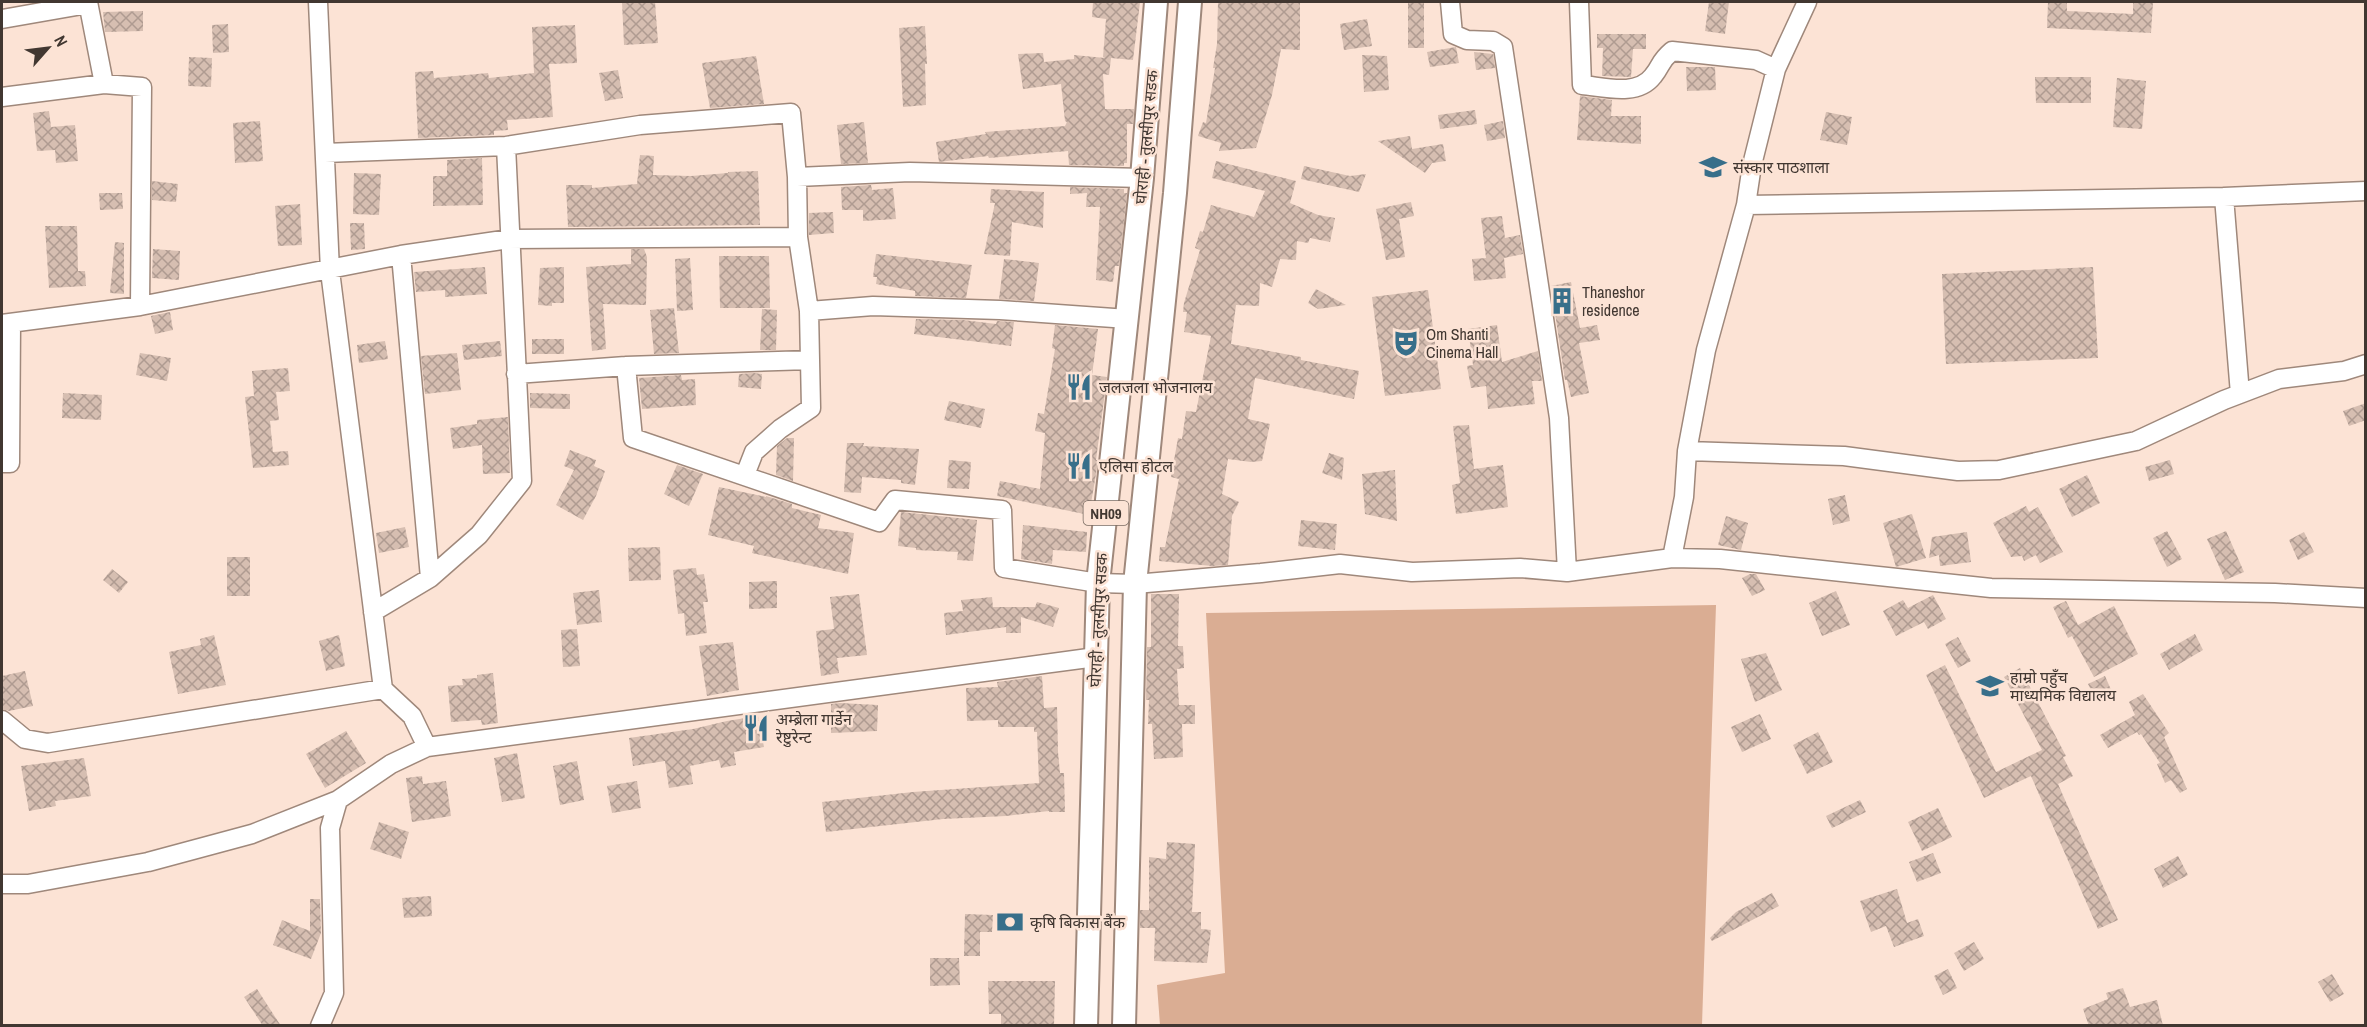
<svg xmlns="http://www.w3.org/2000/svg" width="2367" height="1027" font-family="'Archivo Narrow','Noto Sans Devanagari',sans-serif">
<defs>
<pattern id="building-cross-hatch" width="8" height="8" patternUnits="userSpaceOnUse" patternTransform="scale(1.5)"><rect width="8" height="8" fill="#d6beb1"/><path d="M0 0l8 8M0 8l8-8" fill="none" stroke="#af9b91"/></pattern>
</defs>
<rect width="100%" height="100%" fill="#fce3d5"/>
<!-- green -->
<path fill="#daad93" d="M1716 605 1702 1025H1160L1157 985 1225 973 1206 613Z"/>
<!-- building -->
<path fill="url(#building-cross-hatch)" d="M622 2H655L658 43 624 45Z
M1093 2H1140L1133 60 1111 58 1109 75 1103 74 1105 109H1134L1133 124H1127V163H1124V166L1069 165 1068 151 989 158 988 156 939 162 936 142 986 134 985 132 1065 126 1067 122 1065 121 1061 84 1023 89 1018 54 1043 53 1044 62 1074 59V55L1105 58 1103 57 1106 19 1092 17Z
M1218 2H1300V50L1281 49 1272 95 1256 148 1219 151 1221 143 1198 136 1203 122 1206 123 1215 68H1213L1217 44Z
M1408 2H1424V48H1408Z
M1709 2H1729L1725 34 1705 31Z
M2048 2H2067V11L2133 14V2H2153L2151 33 2047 28Z
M143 11V31L105 32 103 12Z
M1367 19 1372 46 1344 50 1340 24Z
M228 24 229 52 213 53 212 25Z
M575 25 577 63 549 64 553 117 507 120 508 130 494 131V135L418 138 415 72 433 71 434 78 488 73 489 78 534 73 532 27Z
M925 26 927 64H925L926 105 903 107 899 28Z
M1597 34H1646V49H1633L1631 77 1602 76 1603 48H1597Z
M1456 47 1459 63 1430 67 1427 52Z
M1474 52 1493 54 1495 68 1476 70Z
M1362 55 1387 56 1389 90 1364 92Z
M756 56 764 104 710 108 702 63Z
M189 57 212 58 211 87 188 86Z
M1686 67H1715L1716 90 1687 91Z
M618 70 623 98 605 101 599 73Z
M2035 77H2091V103H2036Z
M2117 78 2146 81 2142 129 2113 127Z
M1580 96 1612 100 1611 116H1641V144L1577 140Z
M1475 110 1477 124 1440 129 1438 115Z
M49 111 51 127 75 125 78 161 56 163 55 150 37 151 33 113Z
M1826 112 1852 117 1847 145 1820 140Z
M260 121 263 161 235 163 233 123Z
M1503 121 1505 138 1487 141 1484 125Z
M864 122 868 163 841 164 837 125Z
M1410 136 1412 149 1443 144 1446 161 1432 163 1425 173 1378 141Z
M640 155 654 156 653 175 691 176 728 173V172L758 171 760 225 568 227 566 185H592V188L637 184Z
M482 158 483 205 433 206V176H447V160Z
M1216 161 1296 181 1290 203 1318 215 1335 218 1330 242 1310 238 1308 243 1297 241 1296 260 1280 259 1272 287 1260 283 1259 306 1236 305 1231 344 1301 357V360L1359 371 1354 399 1255 378 1248 419 1270 424 1262 461 1251 462 1228 459 1222 494 1239 502 1232 516 1228 565 1212 566 1159 561 1160 547H1165L1179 479 1171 477 1178 438 1182 439 1186 411 1196 412 1211 336 1184 332 1187 312H1183L1184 303 1200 250 1195 248 1200 231 1203 232 1211 205 1254 217 1265 191 1212 178Z
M1304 166 1350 176 1366 174 1359 192 1301 179Z
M354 173 381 174 379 215 353 214Z
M152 181 178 184 176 202 152 200Z
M871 185 872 190 893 188 896 219 863 221V210H842L841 187Z
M1070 187 1124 189V193H1127L1119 266H1115L1113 282 1096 280 1100 207H1086L1087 193 1070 194Z
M991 189 1044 192 1043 228 1012 222 1010 256 984 254 995 203H990Z
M99 193H122L123 209 100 210Z
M1411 202 1414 216 1399 219 1405 257 1386 260 1376 209Z
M300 204 302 245 278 246 275 206Z
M833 212 834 233 809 235V213Z
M1502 216 1505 238 1520 235 1523 254 1504 258 1506 278 1474 281 1472 259 1486 258 1481 218Z
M350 223H364L365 249 351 250Z
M45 226H77L78 271H85L86 286 49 288Z
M115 242 124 243V294L110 293Z
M153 249 180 251 179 280 152 278Z
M631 249H644L647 257 646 305 603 304 606 349 592 351 586 267 631 264Z
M876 254 972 265 966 298 915 296V291L876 284 877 277H873Z
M719 256H769L770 308H720Z
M690 258 693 310 677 311 675 259Z
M1004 259 1039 263 1034 301 999 299Z
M485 267 487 294 445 297V290L416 292 414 272Z
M564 267V303H552V306L538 305 540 268Z
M2093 267 2098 358 1946 364 1942 274Z
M1571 282 1580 328 1597 325 1600 340 1579 343 1589 393 1571 397 1567 380H1565L1551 286Z
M1316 289 1346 305 1318 309 1308 303Z
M1428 290 1441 389 1385 396 1372 297Z
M674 308 679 353 654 354 650 310Z
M762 309 777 310 776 350H760Z
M170 312 173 330 155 334 151 316Z
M916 319 963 320 996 324 997 321 1014 322 1011 346 914 334Z
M1055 325 1098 329 1092 375 1107 377 1096 460H1098L1096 474 1089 515 997 496 1000 481 1040 489 1045 433 1035 431 1038 413 1044 414 1055 349 1052 348Z
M1497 325 1502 362 1538 351 1542 381H1532L1535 404 1488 409 1486 386 1471 388 1467 366 1473 365 1468 329Z
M532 339H564V354H532Z
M385 341 388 359 359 363 357 345Z
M500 341 502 356 464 360 462 345Z
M140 353 171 358 167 381 136 375Z
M457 353 461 390 425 394 421 356Z
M288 368 290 391 276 392 279 420 270 421 273 452 288 451 289 465 253 468 245 397 254 396 252 371Z
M754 373 762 374 761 389 738 387 739 374Z
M681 375 682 380 695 379 696 405 642 409 639 378Z
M63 393 102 395 101 420 62 418Z
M530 393 570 394V409L530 408Z
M949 401 985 409 981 428 944 420Z
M2366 403V420L2349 426 2343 411Z
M508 417 510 473 483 474 482 445 453 449 450 428 477 424V420Z
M1469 425 1474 469 1503 465 1508 507 1456 514 1452 485 1460 483 1453 426Z
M787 438H794L793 481 776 475 777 446Z
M847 443H864L863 446 919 449 915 485 901 483V480L862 477 861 493 844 492Z
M570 450 596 460 594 466 605 471 596 496 583 520 556 505 574 470 564 466Z
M1329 453 1344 458 1342 480 1322 473Z
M949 460 971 462 969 489 947 488Z
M2170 460 2174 474 2149 481 2145 467Z
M677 465 703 474 689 506 664 494Z
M1395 470 1397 521 1365 514 1362 474Z
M2087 475 2100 503 2072 517 2059 489Z
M719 487 766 497V496L792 504V508L821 515 818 528 854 533 848 574 752 553 754 546 708 535Z
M1845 495 1850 521 1833 525 1828 499Z
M2026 506 2029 512 2038 507 2063 552 2040 563 2036 555 2024 561 2022 556 2011 557 1993 523Z
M901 512 977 520 973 561 957 560 958 552 916 550V548L898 546Z
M1912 514 1926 558 1896 567 1883 523Z
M1726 516 1748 523 1741 550 1718 545Z
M1301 520 1337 524 1335 550 1298 546Z
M1023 525 1087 532 1086 552 1053 550 1052 564 1021 559Z
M405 527 409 547 379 553 376 533Z
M2167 531 2182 559 2167 567 2153 538Z
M2226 531 2244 572 2225 580 2207 539Z
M1967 532 1971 562 1940 566 1939 555 1929 558 1932 537Z
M2304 532 2314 552 2298 560 2289 540Z
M660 547 661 580 629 581 628 548Z
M227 557H250V596H227Z
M696 568 697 575 704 574 708 602H703L707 633 686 636 684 613 678 614 673 570Z
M112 569 128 582 119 593 103 580Z
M1750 574H1756L1765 590 1752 596 1742 578Z
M777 581V608L749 609V582Z
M599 590 602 622 577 625 573 593Z
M1836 591 1850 625 1822 636 1809 603Z
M859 594 867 655 837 658 839 673 821 676 816 631 834 629 830 597Z
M1151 594H1179L1178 646H1183L1184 668 1177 669 1179 705H1195V724H1182L1183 757 1154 759 1152 724H1148L1149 700H1146L1147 647H1151Z
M1933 595 1946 619 1928 629 1924 622 1896 636 1883 611 1903 600 1908 608Z
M992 597 993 607H1035L1037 602 1059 608 1053 627 1021 617V633H1006V627L946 635 944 613 963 611 961 600Z
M2066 601 2078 625 2114 606 2138 654 2094 677 2072 636 2068 638 2053 607Z
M577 629 580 666 563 667 561 630Z
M2195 634 2203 650 2169 670 2160 654Z
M214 635 226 685 178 694 169 652 201 645 200 639Z
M339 635 345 666 326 671 319 641Z
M1958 637 1971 661 1958 668 1945 644Z
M733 642 739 690 707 696 699 646Z
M1766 653 1782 690 1755 702 1741 659Z
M1945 665 1996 772 2042 750 2004 677 2020 668 2066 756 2063 757 2073 776 2058 784 2118 920 2098 929 2031 776 1984 798 1926 675Z
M25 671 33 706 9 711 2 709V676Z
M493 673 498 723 482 725 481 720 451 722 448 686 463 685 462 679 477 678V675Z
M1042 676 1044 708 1057 707 1058 752 1060 773H1064L1065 812H1049V811L1006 816 943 819 826 832 822 802 913 792 1039 783 1037 732H1034V727H998V720L967 721 966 688 998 687 997 682Z
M2105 676 2112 692 2096 700 2088 684Z
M2143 694 2169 733 2164 737 2187 789 2180 793 2171 780 2165 783 2157 764 2160 763 2141 734 2139 735 2137 732 2108 748 2100 735 2135 715 2129 702Z
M840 703 878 705 877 731 831 733V704Z
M1760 714 1771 739 1742 752 1731 727Z
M758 716 764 747 734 752 736 765 721 768 719 760 690 766 693 784 669 788 665 761 633 766 629 738 693 729 727 721Z
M346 731 366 763 325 788 306 754Z
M1818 732 1833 762 1807 774 1793 745Z
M517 753 525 798 502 802 494 758Z
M84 758 91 796 55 801 56 806 29 811 21 766Z
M577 761 584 800 560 805 553 766Z
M422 776 423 784 446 781 451 816 412 822 406 778Z
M637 781 641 808 612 813 607 786Z
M1860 800 1866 812 1832 828 1826 816Z
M1938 808 1952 837 1922 851 1908 822Z
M379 822 409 832 401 859 370 849Z
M1167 842 1195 844 1192 912H1201V929L1211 930 1207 963 1154 961 1155 928H1140V910H1149V857L1166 859Z
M1933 853 1941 873 1917 882 1909 862Z
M2178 856 2188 875 2163 888 2154 869Z
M1897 889 1907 923 1918 919 1924 936 1894 947 1886 926 1871 932 1860 901Z
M1772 893 1779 906 1712 941 1710 938 1736 912Z
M431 896 432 916 404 918 402 898Z
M310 899H320L321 933 311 959 273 945 282 920 310 931Z
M965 914 993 915 992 932H980V956H964Z
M1974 942 1984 959 1964 971 1954 953Z
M930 958H959L960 985 930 986Z
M1948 969 1957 988 1943 995 1934 976Z
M2332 974 2344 994 2330 1002 2318 982Z
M988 981H1055L1054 1026H1001V1014H989Z
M2123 988 2130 1007 2157 1000 2163 1026H2089L2083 1009 2108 999 2106 993Z
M257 989 281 1026H263L244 997Z"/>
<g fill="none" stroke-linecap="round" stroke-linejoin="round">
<defs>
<path id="minor" d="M88 2 104 84 142 87 140 306
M318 2 330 271 383 689
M1450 2 1453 34 1467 40 1493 41 1503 47 1559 418 1567 572
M1579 2 1582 85C1604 87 1637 97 1653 76 1662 65 1659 62 1672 51L1756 60 1776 69
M2 19 88 4
M2 97 104 84
M325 153 506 146 640 125 791 113 797 177
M2224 197 2240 394
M1746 205 2224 197 2366 191
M401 255 430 578
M809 311 873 306 1000 310 1128 319
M2 324 140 306 401 255 510 239 798 237 797 177 910 172 1142 178
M626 366 633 438 879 522 895 500 1002 510 1004 568 1098 583 1135 584 1261 573 1340 564 1412 572 1520 568 1567 572 1672 558 1720 559 1991 588 2275 593 2366 598
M516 374 626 366 810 360 809 311 798 237
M1687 451 1844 456 1958 471 1999 470 2136 441 2224 400 2279 379 2344 371 2366 364
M2 463H10L11 324
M745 475 754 452 780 429 811 408 810 360
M1672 558 1684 497 1687 451 1706 350 1746 205 1752 165 1776 69 1807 2
M373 612 430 578 479 535 522 481 506 146
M2 720 25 739 48 743 383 689 412 716 427 747 1096 657
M2 884H28L148 862 252 834 338 800
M320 1026 334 993 330 828 338 800 391 764 427 747"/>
<path id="major" d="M1086 1026 1098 583 1142 178 1156 2
M1124 1026 1135 584 1175 193 1190 2"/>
</defs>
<!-- minor casing -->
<use href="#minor" stroke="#9f887b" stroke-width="21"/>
<!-- major casing -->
<use href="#major" stroke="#9f887b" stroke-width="26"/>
<!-- minor -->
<use href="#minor" stroke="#fff" stroke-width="18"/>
<!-- major -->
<use href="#major" stroke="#fff" stroke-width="22"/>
</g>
<!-- icons -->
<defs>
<symbol id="school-bare" viewBox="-9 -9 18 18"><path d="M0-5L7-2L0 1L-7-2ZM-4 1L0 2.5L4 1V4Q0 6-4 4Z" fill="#386f8a" stroke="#fce3d5" stroke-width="2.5" paint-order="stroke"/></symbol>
<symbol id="building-bare" viewBox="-9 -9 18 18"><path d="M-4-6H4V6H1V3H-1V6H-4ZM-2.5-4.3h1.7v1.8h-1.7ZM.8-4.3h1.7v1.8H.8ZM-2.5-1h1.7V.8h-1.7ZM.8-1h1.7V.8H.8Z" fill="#386f8a" stroke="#fce3d5" stroke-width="2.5" paint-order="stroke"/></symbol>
<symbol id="theatre-bare" viewBox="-9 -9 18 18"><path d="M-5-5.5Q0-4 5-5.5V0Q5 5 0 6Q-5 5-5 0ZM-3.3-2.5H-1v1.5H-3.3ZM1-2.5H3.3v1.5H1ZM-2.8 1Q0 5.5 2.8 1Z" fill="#386f8a" stroke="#fce3d5" stroke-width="2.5" paint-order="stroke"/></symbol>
<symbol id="restaurant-bare" viewBox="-9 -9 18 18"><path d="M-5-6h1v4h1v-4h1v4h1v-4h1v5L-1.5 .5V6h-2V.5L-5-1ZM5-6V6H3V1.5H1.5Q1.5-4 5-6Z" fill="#386f8a" stroke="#fce3d5" stroke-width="2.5" paint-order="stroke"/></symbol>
<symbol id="bank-bare" viewBox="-9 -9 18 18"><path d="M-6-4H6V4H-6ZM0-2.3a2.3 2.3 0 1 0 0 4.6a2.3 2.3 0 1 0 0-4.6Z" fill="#386f8a" stroke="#fce3d5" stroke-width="2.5" paint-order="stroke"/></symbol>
</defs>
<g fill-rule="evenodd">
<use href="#school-bare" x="1694" y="148" width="38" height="38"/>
<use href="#building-bare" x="1543" y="282" width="38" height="38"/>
<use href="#theatre-bare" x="1387" y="324" width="38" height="38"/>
<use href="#restaurant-bare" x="1060" y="368" width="38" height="38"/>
<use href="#restaurant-bare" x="1060" y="447" width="38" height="38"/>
<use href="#school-bare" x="1971" y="667" width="38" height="38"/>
<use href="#restaurant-bare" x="737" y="709" width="38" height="38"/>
<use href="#bank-bare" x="991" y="903" width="38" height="38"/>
</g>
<g text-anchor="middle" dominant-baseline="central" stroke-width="5" stroke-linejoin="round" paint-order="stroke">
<!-- shield labels -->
<rect fill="#fce3d5" stroke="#796b62" stroke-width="1.5" x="1083.5" y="501" width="45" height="24" rx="4.5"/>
<g font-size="15" font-weight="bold" fill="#413731">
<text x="1106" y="513">NH09</text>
</g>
<!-- street labels -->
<g font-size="16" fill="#413731" stroke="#fce3d5">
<text transform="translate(1146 137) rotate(-85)">घोराही - तुलसीपुर सडक</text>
<text transform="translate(1098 620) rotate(-87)">घोराही - तुलसीपुर सडक</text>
</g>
<!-- poi labels -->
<g font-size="16" fill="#413731" stroke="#fce3d5" text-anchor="start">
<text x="1733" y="167">संस्कार पाठशाला</text>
<text x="1582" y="292">Thaneshor<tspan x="1582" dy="18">residence</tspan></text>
<text x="1426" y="334">Om Shanti<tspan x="1426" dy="18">Cinema Hall</tspan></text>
<text x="1099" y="387">जलजला भोजनालय</text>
<text x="1099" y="466">एलिसा होटल</text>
<text x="2010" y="677">हाम्रो पहुँच<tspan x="2010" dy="18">माध्यमिक विद्यालय</tspan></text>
<text x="776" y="719">अम्ब्रेला गार्डेन<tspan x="776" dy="18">रेष्टुरेन्ट</tspan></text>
<text x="1030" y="922">कृषि बिकास बैंक</text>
</g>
</g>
<!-- border -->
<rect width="2367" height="1027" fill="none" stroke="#413731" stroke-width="6"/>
<!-- north arrow -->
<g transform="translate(48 48) rotate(62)" stroke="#fce3d5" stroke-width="4.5" paint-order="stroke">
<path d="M0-4.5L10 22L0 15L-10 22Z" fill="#413731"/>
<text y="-9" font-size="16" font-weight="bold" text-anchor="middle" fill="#413731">N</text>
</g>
</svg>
